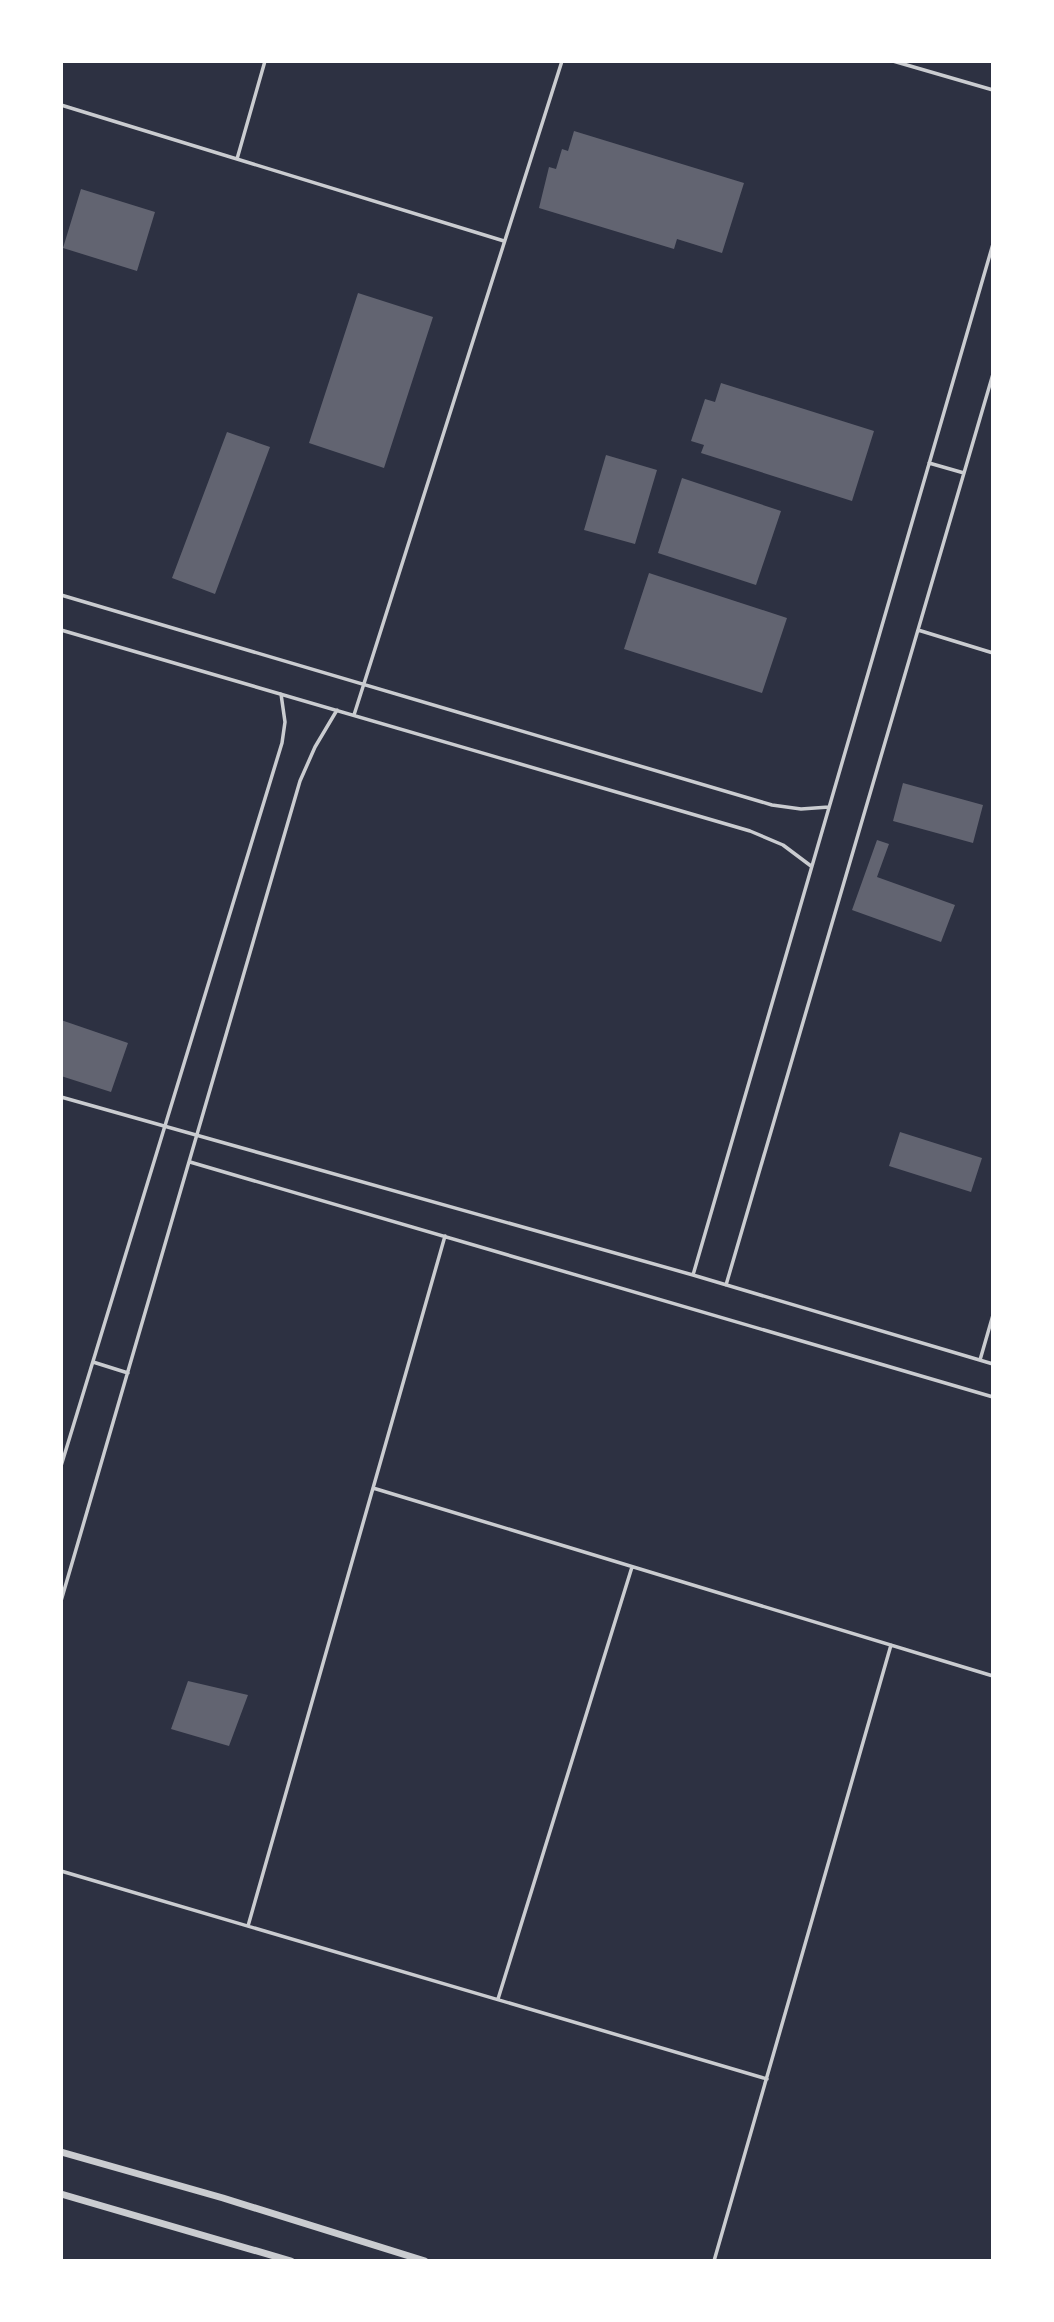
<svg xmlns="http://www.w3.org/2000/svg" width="1054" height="2322" font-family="'Open Sans',sans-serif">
<rect width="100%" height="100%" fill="#2d3142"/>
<!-- building -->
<path fill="#626471" d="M574 131 744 183 722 253 677 239 674 249 539 208 549 167 556 169 562 149 568 151Z
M81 189 155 212 137 271 63 248Z
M358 293 433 317 384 468 309 443Z
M721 383 874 431 852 501 701 453 704 445 691 441 705 399 715 402Z
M227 432 270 447 215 594 172 578Z
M606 455 657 470 635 544 584 530Z
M682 478 781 511 756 585 658 553Z
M649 573 787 618 762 693 624 649Z
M903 783 983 805 973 843 893 821Z
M877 840 889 844 877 877 955 905 941 942 852 910Z
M61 1020 128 1043 111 1092 61 1076Z
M900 1132 982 1158 971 1192 889 1166Z
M188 1681 248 1695 229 1746 171 1729Z"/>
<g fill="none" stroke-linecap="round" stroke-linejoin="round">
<!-- service -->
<path stroke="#caccd0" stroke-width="3.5" d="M893 61 993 90
M61 105 504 241
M237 159 265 61
M929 463 964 473
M61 595 772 805 801 809 829 807
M61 630 750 831 783 845 811 866
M918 630 993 653
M354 715 562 61
M61 1097 693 1275 993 1364
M190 1162 993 1397
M693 1275 993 244
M726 1285 993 374
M980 1360 993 1315
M93 1362 128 1373
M61 1466 282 743 285 722 281 694
M373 1488 993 1676
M61 1601 300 781 315 747 337 710
M61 1871 767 2079
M248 1926 445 1236
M498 1999 632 1567
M714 2261 891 1645"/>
<!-- minor -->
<path stroke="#caccd0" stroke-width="7" d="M61 2152 223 2198 425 2261
M61 2194 291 2261"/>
</g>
<!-- border -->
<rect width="1054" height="2322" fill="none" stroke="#ffffff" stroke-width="126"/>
</svg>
